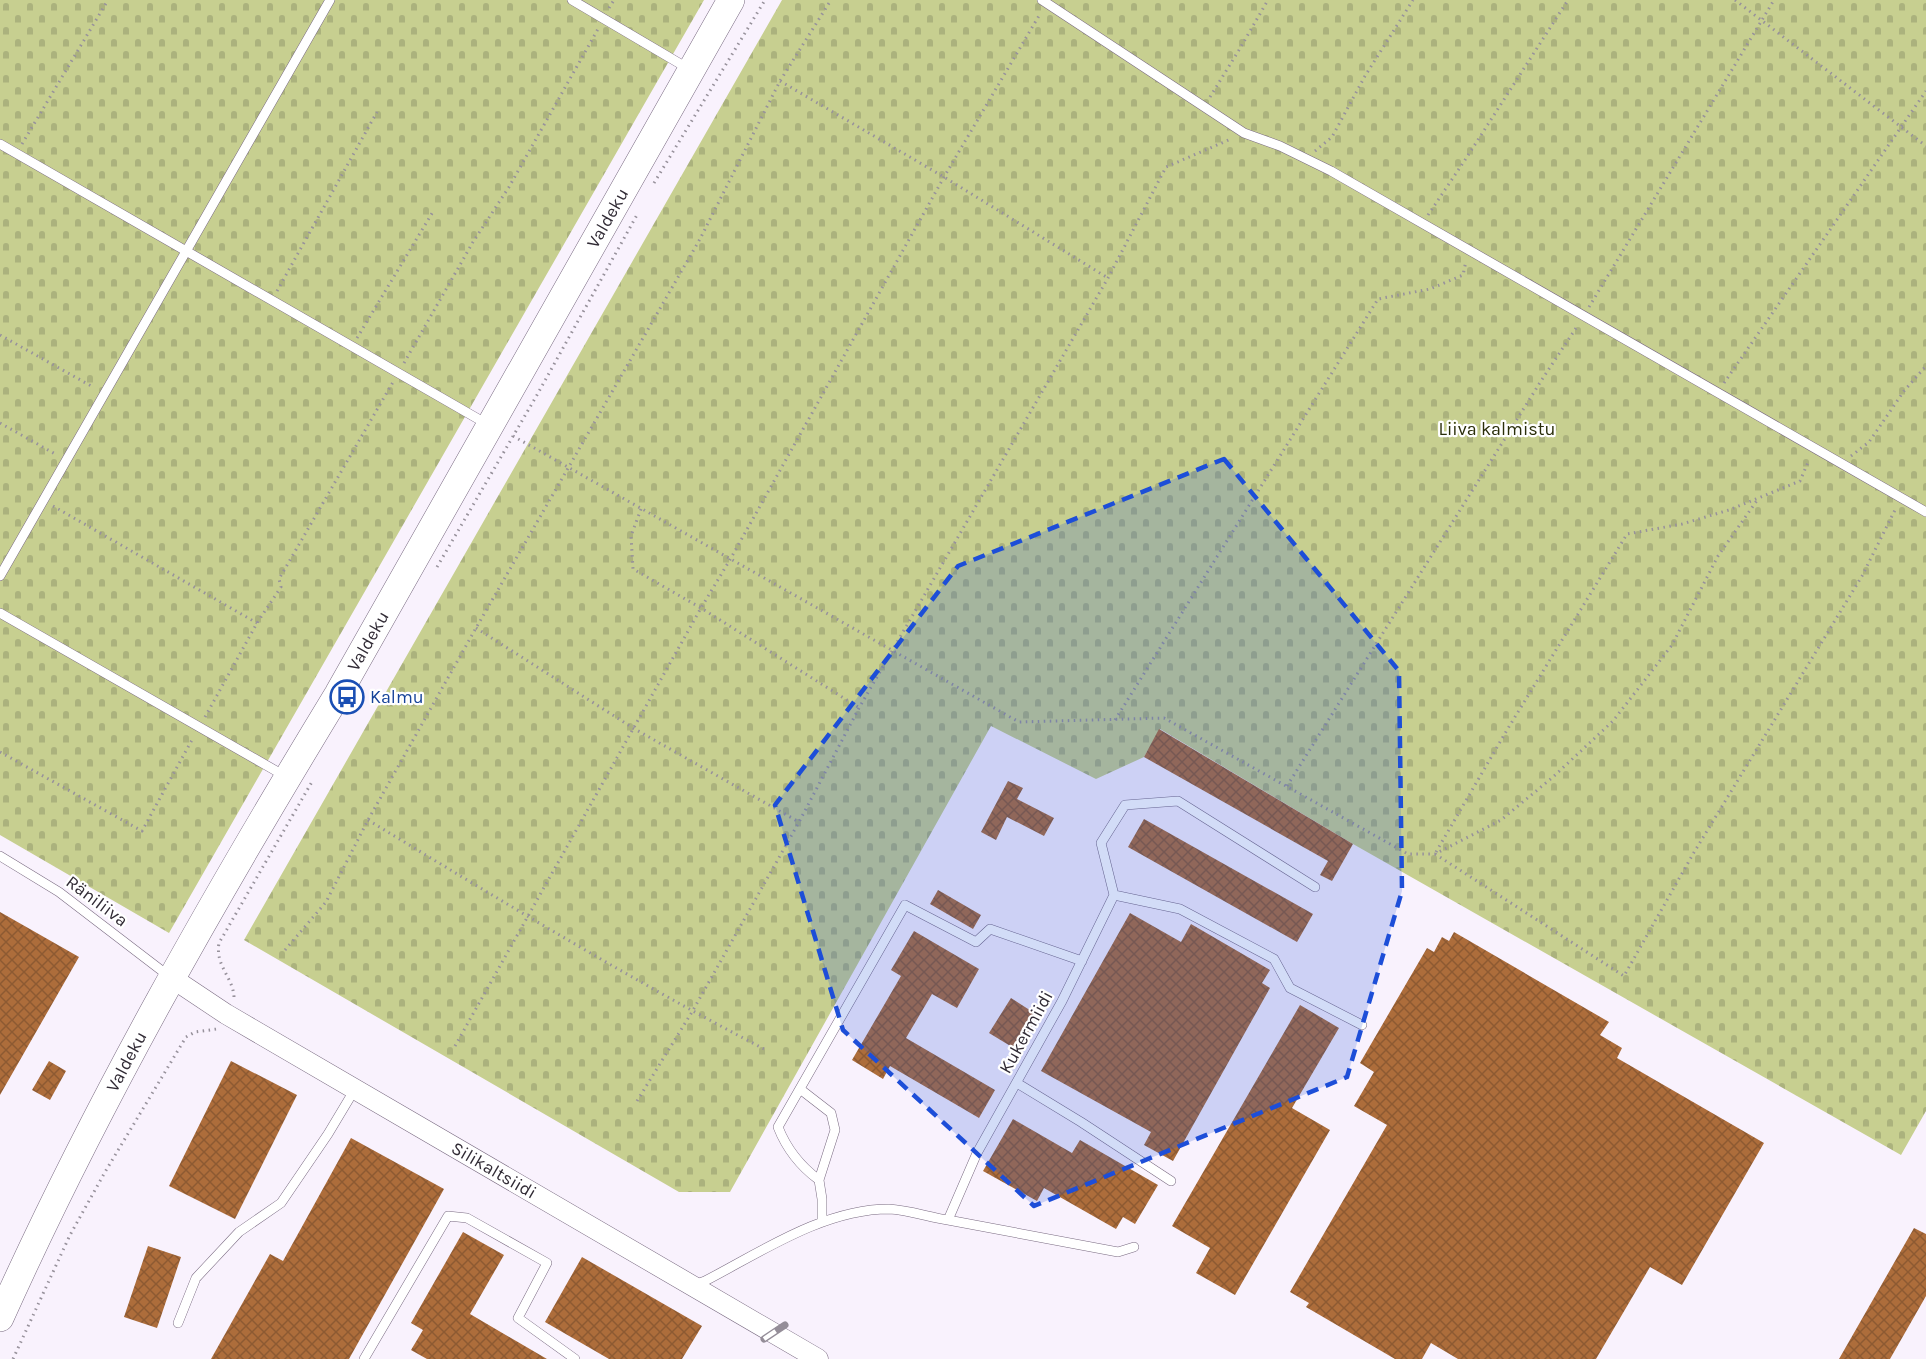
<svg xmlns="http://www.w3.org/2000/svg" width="1926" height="1359" font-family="Karla,sans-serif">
<defs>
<pattern id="cemetery-stones" width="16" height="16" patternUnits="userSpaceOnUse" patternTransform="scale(1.5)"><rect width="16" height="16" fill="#c7cf90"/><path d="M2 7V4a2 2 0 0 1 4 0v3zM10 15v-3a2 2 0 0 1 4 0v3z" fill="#abb27d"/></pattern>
<pattern id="building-cross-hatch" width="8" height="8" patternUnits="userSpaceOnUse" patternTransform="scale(1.5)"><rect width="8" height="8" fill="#ad6d3b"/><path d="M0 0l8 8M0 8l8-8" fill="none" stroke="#8d5a32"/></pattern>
</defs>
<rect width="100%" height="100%" fill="#f9f2fd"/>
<!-- cemetery -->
<path fill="url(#cemetery-stones)" d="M0 0H704L169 933 0 835Z
M782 0H1926V1111L1901 1155 1353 844 1160 729 1144 757 1096 779 991 726 730 1192H679L244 940Z"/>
<!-- building -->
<path fill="url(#building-cross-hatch)" d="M1159 729 1353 844 1332 881 1320 875 1328 861 1144 757Z
M1008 781 1023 788 1017 799 1054 818 1044 836 1007 817 996 840 981 832Z
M1144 819 1313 914 1297 942 1128 847Z
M938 890 981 915 973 929 930 904Z
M0 912 79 957 0 1095Z
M1130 913 1181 942 1191 924 1270 970 1262 983 1270 988 1173 1161 1144 1145 1151 1132 1041 1071Z
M914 931 979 969 957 1008 932 994 906 1038 995 1090 979 1118 890 1066 883 1079 852 1060 901 976 891 970Z
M1454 932 1609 1022 1600 1035 1622 1048 1617 1058 1764 1143 1682 1285 1650 1267 1596 1359H1458L1431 1343 1422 1359H1395L1306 1307 1309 1303 1290 1292 1387 1125 1354 1106 1374 1072 1360 1063 1427 948 1434 952 1442 937 1449 941Z
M1011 998 1039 1016 1017 1050 989 1033Z
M1300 1005 1339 1028 1292 1108 1330 1130 1235 1295 1196 1273 1210 1248 1172 1226Z
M49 1061 66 1071 50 1100 32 1090Z
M231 1061 297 1095 235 1219 169 1186Z
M1013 1119 1072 1153 1080 1140 1158 1185 1135 1224 1123 1217 1116 1229 1044 1188 1037 1201 983 1171Z
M351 1138 444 1189 349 1359H211L270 1254 283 1261Z
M1914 1228 1926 1234V1296L1890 1359H1839Z
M463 1232 504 1255 470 1314 547 1359H427L411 1350 423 1330 411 1323Z
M148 1246 181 1257 157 1328 124 1317Z
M582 1257 702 1326 682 1359H609L545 1322Z"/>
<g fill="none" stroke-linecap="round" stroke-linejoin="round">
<defs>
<path id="lane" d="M572 0 689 69
M1042 0 1244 133 1280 146 1331 171 1926 512
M0 144 487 424
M0 576 330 0
M0 613 285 776
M0 856 59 892 170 977
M1114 895 1180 909 1274 959 1290 988 1362 1025
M1017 1083 1081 1122 1171 1181
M800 1089 831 1113 835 1130 819 1180 822 1199V1222
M819 1180C800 1166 787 1150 778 1127L905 905 976 942 990 929 1082 961
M948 1220 1118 1252 1134 1247
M694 1285 705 1281C761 1252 824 1209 889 1209 908 1210 929 1217 948 1220L977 1153 1062 1001 1114 895 1101 843 1125 805 1178 801 1315 887
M178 1323 196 1278 239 1232 281 1203 328 1134 355 1089
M364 1359 448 1216 467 1218 547 1263 518 1318 575 1359"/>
<g id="street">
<path id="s1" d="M172 978 226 1014 818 1359"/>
</g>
<g id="secondary">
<path id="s2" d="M0 1318C97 1102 215 896 338 694L731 0"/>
</g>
</defs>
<!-- lane casing -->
<use href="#lane" stroke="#796a81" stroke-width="10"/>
<!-- street casing -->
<use href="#street" stroke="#796a81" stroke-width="21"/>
<!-- secondary casing -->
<use href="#secondary" stroke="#796a81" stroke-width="28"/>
<!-- path -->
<path stroke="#97919b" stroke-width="3" stroke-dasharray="1.5 4.5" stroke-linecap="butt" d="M1735 0 1926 146
M609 8 614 0
M780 81 944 177 1108 278
M1210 97 1239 50 1268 0
M22 144 108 0
M1315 151 1332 137 1365 76 1413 0
M654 183 765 0
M1428 215 1465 160 1568 0
M277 291 377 112
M1589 307 1774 0
M0 335 93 387
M357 338 434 210
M404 363 473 242 509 187 598 29
M1724 383 1926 91
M0 423 57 455
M513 436 1019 722 1164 718 1408 854H1435L1501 820 1553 777 1613 721 1672 645 1718 556 1758 499
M1851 456 1869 442 1904 391 1926 366
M53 506 257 623
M641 509 631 536 633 569 701 608 858 707
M437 567 537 395 638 213
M476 628 633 728 799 822
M205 717 257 623 281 587 279 579 393 382
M1115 720 1378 299 1430 289 1463 275 1466 261
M0 752 142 831 193 738
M1287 786 1541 381 1578 325
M368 820C500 900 631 980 768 1051
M1436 852 1507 730 1627 534 1682 524 1729 510 1800 481 1809 460
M1435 854 1624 976 1693 854 1862 576 1896 508
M285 950 326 902 368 820 476 628 700 239 780 81 831 0
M234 997C233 977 215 966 219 943L313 780
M455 1046 701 608 731 558 944 177 1040 14
M637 1101 692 1012 799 822 859 708 1108 278 1166 167 1231 139
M13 1359 70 1235 105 1172 186 1037 195 1032 217 1029"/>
<!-- lane -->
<use href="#lane" stroke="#fff" stroke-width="9"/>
<!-- street -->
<use href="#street" stroke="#fff" stroke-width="20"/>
<!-- secondary -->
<use href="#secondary" stroke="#fff" stroke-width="27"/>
<defs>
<path id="rail" d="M764 1339 785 1325"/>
</defs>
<!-- rail casing -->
<use href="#rail" stroke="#948d98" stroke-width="7"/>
<!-- rail -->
<use href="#rail" stroke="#fff" stroke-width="4.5" stroke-dasharray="14" stroke-linecap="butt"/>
</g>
<!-- marked area -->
<path fill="#1d4ed8" fill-opacity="0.2" stroke="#1d4ed8" stroke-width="4.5" stroke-dasharray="12 8" stroke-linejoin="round" d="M1224 459 1399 671 1402 891 1347 1077 1034 1206 843 1030 775 805 958 566Z"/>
<!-- icons -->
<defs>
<symbol id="bus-ring" viewBox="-11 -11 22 22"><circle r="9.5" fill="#fff" stroke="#1a4fb4" stroke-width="1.5"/><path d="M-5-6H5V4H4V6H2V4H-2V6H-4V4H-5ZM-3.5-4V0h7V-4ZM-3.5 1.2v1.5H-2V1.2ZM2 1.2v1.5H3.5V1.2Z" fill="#1a4fb4"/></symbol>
</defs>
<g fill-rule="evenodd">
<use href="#bus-ring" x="328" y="678" width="38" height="38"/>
</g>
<g text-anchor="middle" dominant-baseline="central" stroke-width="4.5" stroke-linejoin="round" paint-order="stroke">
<!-- street labels -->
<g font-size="18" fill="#312b35" stroke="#fff">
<text stroke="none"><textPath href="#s2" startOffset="1257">Valdeku</textPath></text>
<text stroke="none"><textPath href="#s2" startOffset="771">Valdeku</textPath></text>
<text transform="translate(97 901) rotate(37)">Räniliiva</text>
<text transform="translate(1026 1032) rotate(-61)">Kukermiidi</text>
<text stroke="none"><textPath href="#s2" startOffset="286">Valdeku</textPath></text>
<text stroke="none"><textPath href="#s1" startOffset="375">Silikaltsiidi</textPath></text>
</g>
<!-- park labels -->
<g font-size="18" fill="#2a2e0a" stroke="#fff">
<text x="1497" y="429">Liiva kalmistu</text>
</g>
<!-- transit labels -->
<g font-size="18" fill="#164399" stroke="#fff" text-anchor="start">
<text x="370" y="697">Kalmu</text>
</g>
</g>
</svg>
